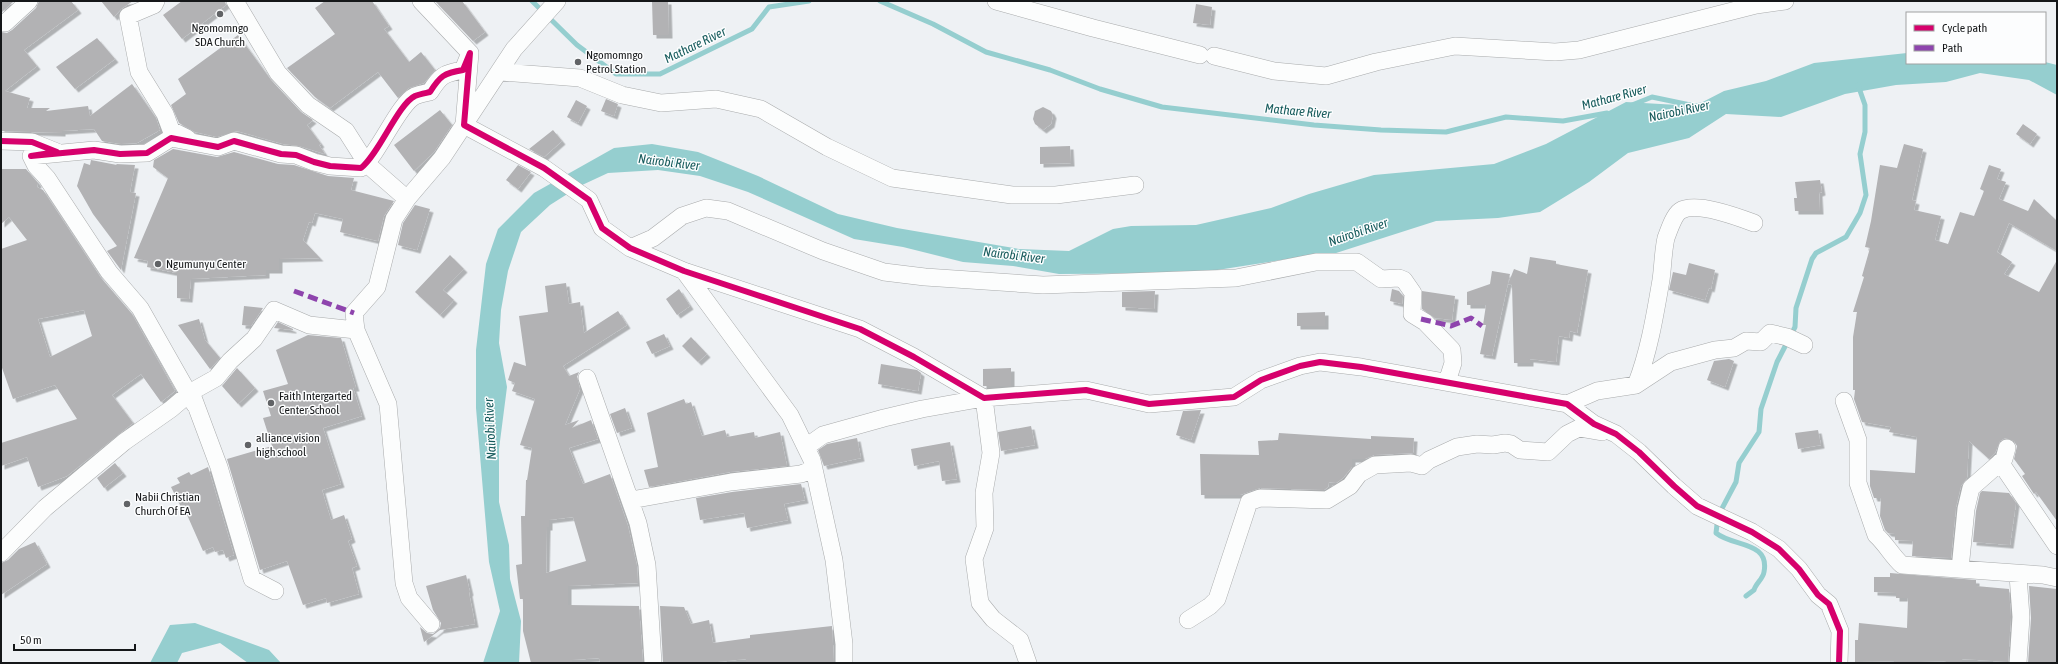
<svg xmlns="http://www.w3.org/2000/svg" width="2058" height="664" font-family="'Asap Condensed',sans-serif">
<defs>
<filter id="shadow"><feDropShadow dx="3.5" dy="3.5" stdDeviation="0" flood-color="#0004"/></filter>
</defs>
<rect width="100%" height="100%" fill="#eef1f4"/>
<!-- water -->
<path fill="#95cecf" d="M1907 53V63L2045 62 2057 65V95L2029 80 1980 73 1946 82 1896 85 1845 94 1781 117 1726 114 1689 138 1628 153 1589 182 1540 212 1498 218 1436 221 1333 254 1288 259 1198 273 1059 274 1013 266 963 262 903 247 854 239 748 192 700 176 658 170 608 173 580 186 550 205 521 232 508 271 501 310 499 343 507 387 499 449V502L509 545 510 579 521 621 519 663H483L500 611 489 562 476 408V350L486 264 498 229 534 193 614 148 652 144 698 152 758 176 838 214 897 228 1019 249 1069 251 1113 229 1131 226 1196 225 1271 208 1309 194 1374 175 1494 164 1546 144 1626 102 1695 106 1724 91 1766 81 1814 63Z
M195 623 269 650 281 663H248L220 643 182 653 177 663H150L170 625Z"/>
<g fill="none" stroke-linecap="round" stroke-linejoin="round">
<!-- stream -->
<path stroke="#95cecf" stroke-width="5" d="M532 1 577 45 616 74H660L752 29 769 7 809 1
M880 1 933 24 986 52 1050 70 1100 89 1162 107 1314 125 1381 130 1446 132 1506 117 1563 121 1607 113
M1632 105 1652 97 1695 106 1701 105
M1746 596 1754 590C1756 583 1763 579 1764 572 1770 541 1733 547 1716 533L1718 516 1736 482 1739 463 1759 432 1761 409 1777 362 1795 327 1796 308 1812 259 1816 253 1846 237 1860 213 1866 195 1860 154 1865 132V105L1858 85"/>
</g>
<!-- building -->
<path fill="#b2b2b4" fill-rule="evenodd" filter="url(#shadow)" d="M1 1H14L1 13Z
M39 1H71L78 10 24 50 37 66 5 91 30 98 27 108H50L46 111 88 106 90 116 132 84 156 118 160 130 137 143 121 144 102 141 94 129 62 131V133L1 131V32L7 33 12 30 36 8Z
M101 1H133L121 9 114 17Z
M182 1H225L226 5 182 39 163 15Z
M325 1H372L389 26 384 29 409 62 421 52 435 70 424 83 409 88 398 98 378 72 330 108 315 97 287 68 335 34 315 8Z
M435 1H462L485 32 473 41Z
M652 1H668L669 35H653Z
M1196 4 1212 7 1210 25 1193 23Z
M238 35 271 80 301 112 313 120 307 125 321 144 319 145 325 154 299 146 283 144 237 131 217 137 195 132 179 123 171 105 186 94 178 79Z
M97 38 115 59 75 89 56 67Z
M606 99 618 104 614 116 601 111Z
M576 100 587 106 578 123 567 117Z
M1043 107 1051 111 1053 115 1051 124 1043 130 1035 124 1033 119 1035 111Z
M440 110 452 125 434 152 414 171 394 145Z
M2023 124 2037 134 2030 144 2016 134Z
M553 130 562 141 544 157 529 149Z
M1904 144 1923 149 1912 200 1916 201 1914 210 1941 216 1935 240 1948 244 1960 212 1974 216 1984 191 1980 189 1989 165 2001 169 1997 179 2006 182 1999 199 2028 211 2034 199 2057 221V251L2009 223 1997 252 2012 262 2004 274 2039 292 2057 260V521L2036 492 2034 494 2022 476 2025 474 2014 459 2017 446 2014 441 2005 438 2000 441 1995 453 1989 459 1969 441 1967 478 1961 486 1956 507 1951 558 1912 556 1913 541 1895 540V534L1888 533 1885 530 1880 516 1881 498H1874L1870 486V470L1915 473 1917 437 1889 432 1891 427 1862 422 1854 399 1855 390H1853V337L1857 312H1853L1864 277 1862 276 1870 248 1865 247 1871 221 1880 165 1897 168Z
M1070 146 1071 163 1040 164V147Z
M173 149 217 157 234 152 278 164 294 165 328 176 354 178 351 190 394 201 384 216 378 241 340 232 343 219 315 213 312 223 309 222 303 240 320 258 279 259V270H266V275L191 279 189 299 177 298V273L147 267 148 261 134 258 168 178 153 167 154 160Z
M91 160 117 165 116 164 135 165 130 192 136 193 121 270 107 251 117 246 93 214 77 186 84 163 90 165Z
M518 165 531 172 518 189 506 180Z
M1 169H26L38 183 37 187 43 190 101 278 132 314 175 391 161 402 141 374 112 395 133 423 67 476 38 487 27 457 1 466V443L77 419 55 385 13 399 1 365V249L27 240 9 217 1 224ZM84 310 92 336 50 357 38 319Z
M1820 180 1822 192 1819 193 1820 211H1795L1794 198H1797L1795 182Z
M415 205 430 209 417 250 398 245 403 223Z
M450 255 464 269 443 290 454 300 440 315 415 292Z
M1530 257 1556 261V264L1588 270 1577 333 1570 331 1569 338 1559 336 1556 362 1530 359V363H1514L1512 285 1508 284 1514 269 1527 274Z
M1689 263 1715 270 1711 289 1709 288 1705 300 1669 290 1673 272 1686 275Z
M1492 271 1510 274 1492 356 1480 354 1486 325H1483L1486 305H1467V292L1490 284Z
M566 283 569 304 580 302 584 333 618 311 627 325 563 366 569 376 579 372 577 377 580 389 565 425 579 420 572 428 591 420 598 439 569 448 583 484 610 474 628 526 637 566 638 583 568 586V605L639 606 643 663H600L599 658 572 660V663H531L523 631V599H520L516 565 522 564 521 516H525L526 480H527L532 448 520 445 535 399 512 391 515 383 508 380 514 362 526 366 519 316 548 312 545 286ZM573 517 586 561 546 573 547 527H549V520Z
M679 289 690 306 677 315 666 299Z
M1392 289 1399 291 1403 296 1402 304 1390 301Z
M1155 291 1154 309 1122 307V292Z
M1422 291 1455 296 1452 320 1435 318 1422 309Z
M244 306 263 308 251 326 242 325Z
M1325 312V326H1297V313Z
M199 319 205 340 220 358 210 369 178 325Z
M278 322 293 329V330L274 328Z
M664 334 670 346 652 354 646 342Z
M308 335 341 338 356 388H353L362 416 323 428 341 484 322 490 331 520 344 515 352 539 348 541 357 566 352 568 359 594 327 603 326 598 303 605 287 561 260 570 227 459 272 446 263 418 271 416 263 391 288 384 276 350Z
M691 337 707 354 698 362 682 346Z
M1729 359 1734 361 1725 387 1707 380 1714 361Z
M881 364 917 370 921 373 918 391 878 384Z
M237 368 255 388 238 404 222 386Z
M1011 368V386H983V369Z
M684 399 686 404 691 402 702 436 725 430 727 437 754 432 755 438 780 432 787 466 730 472 649 487 644 470 658 467 647 413Z
M625 408 632 428 617 433 610 414Z
M1201 410 1191 440 1176 435 1183 411Z
M1031 426 1035 445 1001 451 998 432Z
M1818 430 1821 445 1798 449 1795 433Z
M1279 433 1371 439V436L1414 438 1413 453 1374 455 1365 459H1352V467L1343 478 1336 483 1329 482 1328 487 1324 490 1260 488 1240 495H1201L1200 454 1259 455 1258 441 1278 440Z
M857 438 861 458 824 466 818 450 827 444Z
M950 442 957 479 942 481 939 461 914 466 911 449Z
M115 463 123 473 104 488 97 478Z
M208 467 234 555 226 558 223 550 215 552 213 547 203 551 184 508 182 509 171 487 180 483 177 478 189 472 191 475Z
M801 484 805 500 784 504 788 520 747 528 744 513 700 520 696 498 732 492Z
M1982 491 2009 493 2016 503 2010 545 1973 542 1976 511 1980 493Z
M35 542 47 564 1 595V563L8 560 19 549Z
M1890 573 1976 580V586L2009 589 2011 617 2008 662 1962 659V663H1946V661L1895 663V661L1855 662V640H1858L1859 623 1907 628 1908 598H1896V593L1874 592V577H1890Z
M466 575 470 592 469 593 475 624 440 630 424 642 420 627 427 633 433 634 440 628 441 623 433 610 426 586Z
M2029 586 2057 589V663H2028L2031 618Z
M660 606 684 607 691 624 709 620 713 643 750 638V635L832 626 834 663H746V659L708 663H663Z"/>
<g fill="none" stroke-linecap="round" stroke-linejoin="round">
<defs>
<path id="minor" d="M156 1 154 5 128 16 139 72 165 114 171 130 187 138
M235 1 278 73 308 105 346 131 367 164 407 199
M421 1 470 53
M996 1 1093 28 1200 55
M5 23 29 1
M1214 56 1274 71 1326 76 1376 62 1455 46 1555 52 1579 50 1756 5 1785 1
M501 72 580 78 622 95 661 103 716 99 761 109 827 147 892 178 1012 195H1056L1135 185
M1 141 32 142 57 152 31 156 94 150 120 154 147 153 171 138 218 147 234 141 281 154 296 155 314 162 330 166 361 168C379 154 398 104 415 96 420 94 426 93 430 92 440 76 444 73 463 70L470 53 464 125 544 168 589 200 602 228 630 248 684 271 860 329 914 357 984 398 1086 390 1149 404 1234 397 1261 380 1300 366 1320 362 1361 367 1567 404 1594 424 1616 434 1639 452 1674 486 1697 506 1752 532 1779 549 1799 569 1818 595 1829 604 1840 631 1839 663
M31 156 36 166 47 178 109 272 140 308 195 405 191 392 219 467 252 579 275 591
M630 248 653 238 682 216 706 208 728 211 823 251 884 272 925 277 1043 285 1236 278 1316 262H1357L1381 279 1399 278 1404 280 1413 293 1412 314 1425 322 1452 350 1453 363 1447 382
M684 271 790 415 812 460 834 560 844 644V663
M356 330 388 404 404 583 409 598 431 624
M587 378 638 523 647 565 653 663
M1636 385C1649 352 1655 315 1661 280 1663 266 1663 251 1666 238 1669 230 1674 215 1680 211 1695 201 1738 217 1754 223
M1844 401 1858 440V483L1876 535C1886 544 1892 556 1902 565L2043 575 2057 578
M1567 404 1597 391 1636 385 1671 362 1715 350 1734 348 1746 341 1761 342 1770 333 1787 337 1804 345
M806 447 823 435 884 418 922 409 984 398 991 453 984 493 985 528 974 559 980 603 993 619 1020 640 1028 663
M2000 462 2057 546
M631 500 731 482 801 474 814 469
M1 553 45 508 124 442 171 409 191 392 216 378 230 361 254 339 274 310 309 325 356 330 354 313 377 287 394 219 407 199 442 158 514 49 557 1
M1960 569 1966 509 1971 488 2004 459 2007 448
M1188 620 1210 606 1217 599 1249 502 1260 498 1327 500 1350 486 1359 474 1375 465 1411 463 1422 466 1429 460 1457 447 1477 444 1493 445 1505 443 1511 444 1520 450 1548 452 1567 434 1579 428 1602 432
M2018 663 2021 617 2018 575"/>
</defs>
<!-- minor casing -->
<use href="#minor" stroke="#a9abac" stroke-width="18"/>
<!-- minor -->
<use href="#minor" stroke="#fcfdfd" stroke-width="17"/>
<!-- quiet -->
<path stroke="#8e44ad" stroke-width="5" stroke-dasharray="10 5" stroke-linecap="butt" d="M294 291 354 313
M1421 319 1451 326 1471 318 1482 326"/>
<defs>
<path id="cycleway" d="M1 141 32 142 57 152 31 156 94 150 120 154 147 153 171 138 218 147 234 141 281 154 296 155 314 162 330 166 361 168C379 154 398 104 415 96 420 94 426 93 430 92 440 76 444 73 463 70L470 53 464 125 544 168 589 200 602 228 630 248 684 271 860 329 914 357 984 398 1086 390 1149 404 1234 397 1261 380 1300 366 1320 362 1361 367 1567 404 1594 424 1616 434 1639 452 1674 486 1697 506 1752 532 1779 549 1799 569 1818 595 1829 604 1840 631 1839 663"/>
</defs>
<!-- cycleway casing -->
<use href="#cycleway" stroke="#fcfdfe" stroke-width="8"/>
<!-- cycleway -->
<use href="#cycleway" stroke="#d6006c" stroke-width="6"/>
</g>
<!-- markers -->
<g fill="#616366" stroke="#fcfdfe" stroke-width="1.5">
<circle cx="220" cy="14" r="4"/>
<circle cx="578" cy="62" r="4"/>
<circle cx="158" cy="264" r="4"/>
<circle cx="271" cy="403" r="4"/>
<circle cx="248" cy="445" r="4"/>
<circle cx="127" cy="504" r="4"/>
</g>
<g text-anchor="middle" dominant-baseline="central" stroke-width="3" stroke-linejoin="round" paint-order="stroke">
<!-- poi labels -->
<g font-size="12" fill="#151719" stroke="#fcfdfe" text-anchor="start">
<text x="220" y="28" text-anchor="middle">Ngomomngo<tspan x="220" dy="14">SDA Church</tspan></text>
<text x="586" y="55">Ngomomngo<tspan x="586" dy="14">Petrol Station</tspan></text>
<text x="166" y="264">Ngumunyu Center</text>
<text x="279" y="396">Faith Intergarted<tspan x="279" dy="14">Center School</tspan></text>
<text x="256" y="438">alliance vision<tspan x="256" dy="14">high school</tspan></text>
<text x="135" y="497">Nabii Christian<tspan x="135" dy="14">Church Of EA</tspan></text>
</g>
<!-- water labels -->
<g font-size="13" font-style="italic" fill="#155a5b" stroke="#fcfdfe">
<text transform="translate(695 45) rotate(-26)">Mathare River</text>
<text transform="translate(1614 97) rotate(-15)">Mathare River</text>
<text transform="translate(1298 111) rotate(5)">Mathare River</text>
<text transform="translate(1679 111) rotate(-12)">Nairobi River</text>
<text transform="translate(669 162) rotate(7)">Nairobi River</text>
<text transform="translate(1358 232) rotate(-19)">Nairobi River</text>
<text transform="translate(1014 255) rotate(7)">Nairobi River</text>
<text transform="translate(490 429) rotate(-93)">Nairobi River</text>
</g>
</g>
<!-- border -->
<rect width="2058" height="664" fill="none" stroke="#151719" stroke-width="4"/>
<!-- legend -->
<rect x="1906" y="12" width="140" height="52" fill="#fcfdfe" stroke="#a0a1a2"/>
<rect x="1914" y="25" width="20" height="6" fill="#d6006c" stroke="#a0a1a2"/>
<text x="1942" y="32" font-size="12" fill="#151719">Cycle path</text>
<rect x="1914" y="45" width="20" height="6" fill="#8e44ad" stroke="#a0a1a2"/>
<text x="1942" y="52" font-size="12" fill="#151719">Path</text>
<!-- scale -->
<path d="M14 644v6h121v-6" fill="none" stroke="#151719" stroke-width="2"/>
<text x="20" y="644" font-size="12" fill="#151719" stroke="#fcfdfe" stroke-width="3" paint-order="stroke">50 m</text>
</svg>
